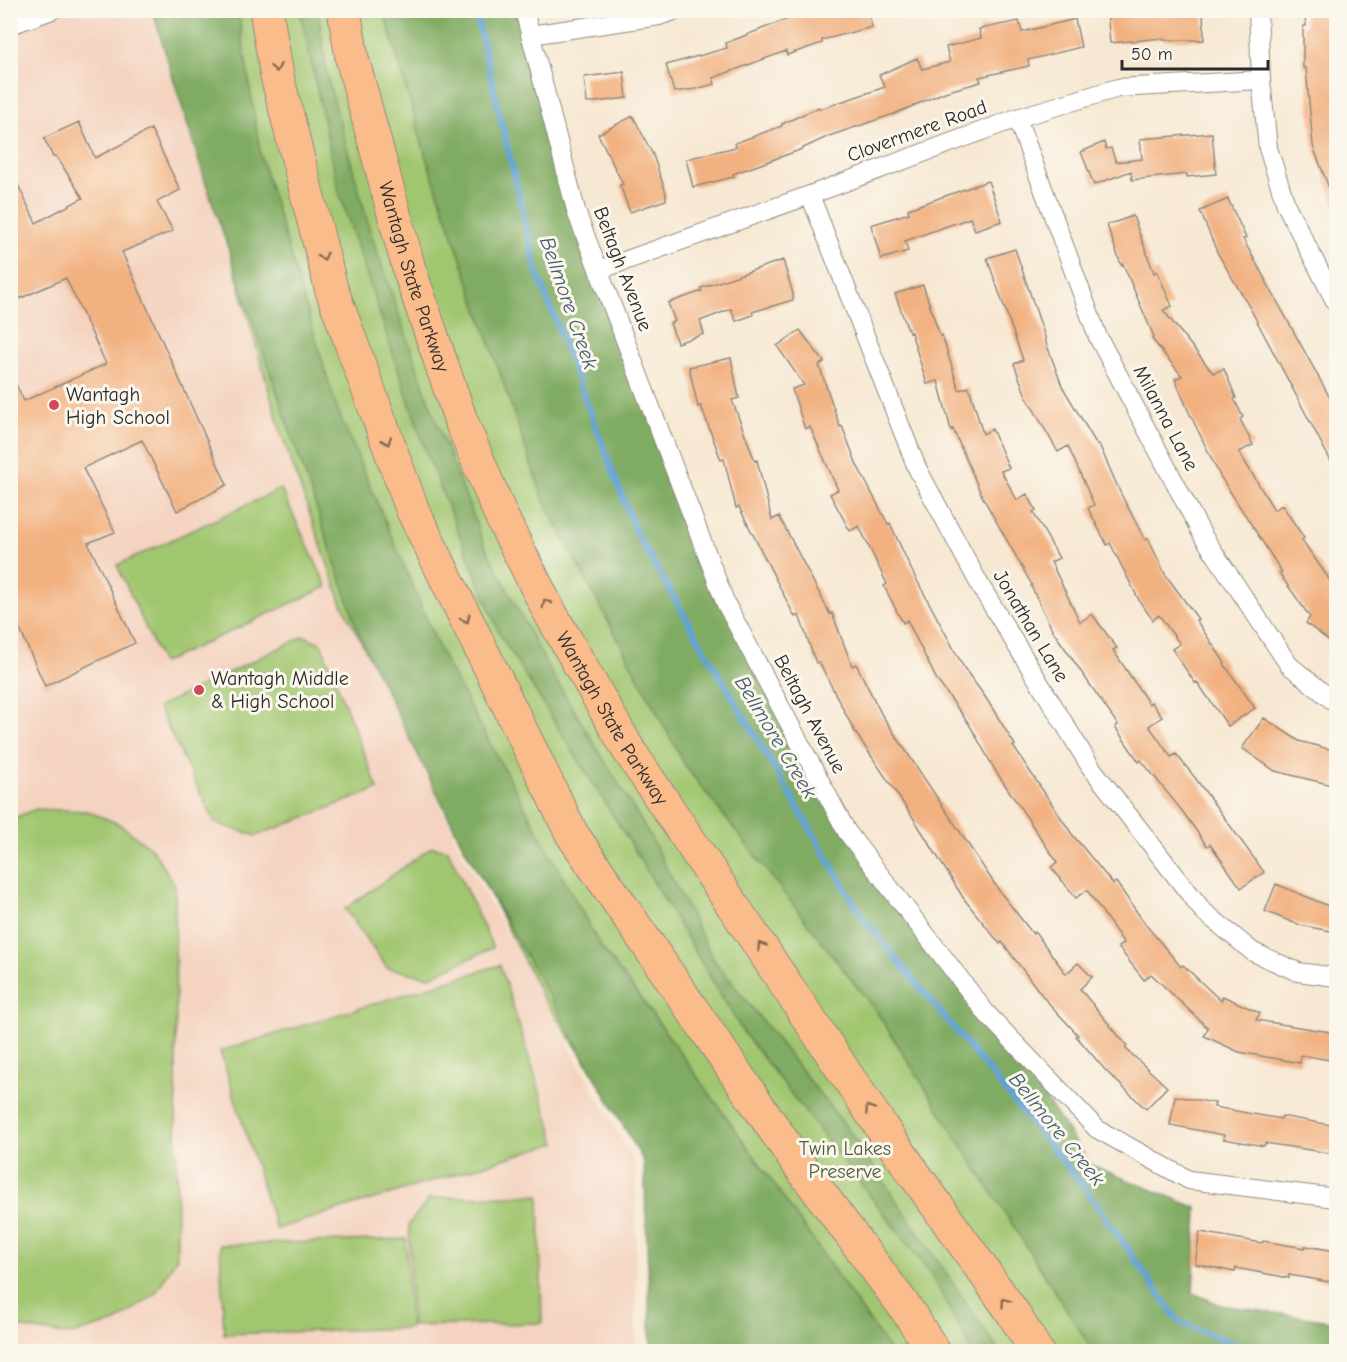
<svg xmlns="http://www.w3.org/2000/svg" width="1347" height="1362" font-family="'Comic Neue',sans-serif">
<rect width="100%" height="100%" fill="#fbf7ec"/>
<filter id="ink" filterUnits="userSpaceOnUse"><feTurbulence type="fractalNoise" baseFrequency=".0167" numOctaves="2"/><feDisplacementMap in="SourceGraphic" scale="12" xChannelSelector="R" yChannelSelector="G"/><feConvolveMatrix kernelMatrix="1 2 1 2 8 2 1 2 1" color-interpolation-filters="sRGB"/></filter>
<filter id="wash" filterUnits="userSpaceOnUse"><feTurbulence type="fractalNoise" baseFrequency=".008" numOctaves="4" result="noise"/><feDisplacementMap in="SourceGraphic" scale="24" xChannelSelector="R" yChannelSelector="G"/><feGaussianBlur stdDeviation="1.35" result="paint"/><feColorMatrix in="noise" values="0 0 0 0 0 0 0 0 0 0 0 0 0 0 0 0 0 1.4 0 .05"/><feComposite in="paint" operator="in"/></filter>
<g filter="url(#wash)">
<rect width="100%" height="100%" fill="#f7e8d3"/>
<!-- built -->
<path fill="#f4d3c0" d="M50 11H150L314 526 462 853 636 1166V1351H11L10 24Z"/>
<!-- green -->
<path fill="#a1c670" stroke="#66784e" stroke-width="1.5" d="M161 11H511L623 377 842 838 1187 1302 1277 1351H655L653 1163 542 996 342 604 282 436Z
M281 489 327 587 162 663 117 565Z
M304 636 321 643 378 789 256 836 215 823 158 707Z
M36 809 87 811 119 824 152 849 175 885 177 1257 155 1294 116 1322 69 1335 22 1328 11 1320V819Z
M432 847 448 850 493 948 429 977 387 968 345 909Z
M500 965 556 1143 276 1229 220 1051Z
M539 1195 542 1323 412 1326 409 1224 430 1198Z
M406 1239 410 1328 224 1334 220 1245Z"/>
<!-- forest -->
<path fill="#80ab62" stroke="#566b46" stroke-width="1.5" d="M155 11H238L261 158 336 406 442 655 601 947 651 1012 760 1164 890 1351H651L644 1162 463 846 362 642 205 181 155 20Z
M300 11H318L328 80 371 234 433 413 484 544 546 664 650 836 714 960 847 1128 999 1351H972L930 1273 743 1032 631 844 500 635 426 452 339 192Z
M384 11H524L577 214 726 604 847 832 987 1014 1091 1165 1197 1208 1193 1293 1221 1305 1336 1322V1351H1093L878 1014 686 767 543 499 426 157Z"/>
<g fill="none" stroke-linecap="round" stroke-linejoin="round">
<!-- stream -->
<path stroke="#61a2d5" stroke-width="6" d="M475 10 537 272 637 535 863 918 1085 1188 1179 1322 1255 1352"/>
</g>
<g id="blocks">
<!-- building -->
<path fill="#f2b180" d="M810 10H868L872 27 822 40V43L787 55 786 51 713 78 715 84 696 89 674 92 666 65 727 48 726 43Z
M1107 10H1203L1204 40H1163V38L1110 43Z
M1304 10H1333V78H1336V204H1335L1313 146 1306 68H1303V26H1306Z
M1075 19 1081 47 1028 60 1029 66 979 77 981 82 945 92 894 114 829 136 797 151 733 174 734 177 693 187 686 159 736 147 735 143 782 126V124L819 107 820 109 885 87 879 75 917 58 922 69 950 62 946 47 981 38 979 29 1019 21 1022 32Z
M624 72 627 98 587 103 584 77Z
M633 116 653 155 666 193V200L630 212 620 185 623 184 598 134Z
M79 122 95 158 151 129 180 190 157 202 173 231 122 252 227 485 177 511 142 440 83 468 115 532 88 543 135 643 45 686 10 607V372L24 401 106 364 66 278 10 303V168L36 223 83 198 56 156 53 157 44 138Z
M1212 133 1216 174 1187 177V174L1132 180 1131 171 1094 185 1081 152 1104 142 1106 149 1111 148 1116 162 1142 159 1140 139Z
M988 181 1002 221 975 230 970 218 905 241 908 251 881 259 871 225 909 213 908 209Z
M1228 199 1246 238 1243 239 1336 409V471L1250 308 1218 254 1200 211Z
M1133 216 1154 273 1157 271 1172 306 1163 310 1213 373 1224 369 1236 398 1234 399 1243 417 1240 419 1253 445 1239 452 1274 510 1282 505 1304 538 1302 540 1336 589V646L1306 623 1310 617 1279 573 1282 572 1220 476 1188 410 1175 379 1182 376 1152 339 1154 337 1123 264 1121 265 1107 225Z
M1015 249 1046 340H1045L1062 386 1097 445 1099 444 1120 492 1145 540 1148 538 1165 574 1198 619 1196 620 1225 663 1224 664 1255 708 1228 726 1197 682 1195 683 1172 649 1180 644 1159 615 1153 620 1140 602 1110 543 1107 545 1088 508 1094 505 1068 446 1058 452 1026 396 1014 364 1023 360 987 258Z
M783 260 793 294V300L752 312 753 315 736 321 731 309 700 321 704 334 677 343 670 323 675 321 668 303 702 291 701 288Z
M923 285 940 336 942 335 959 390 969 387 983 434 992 429 1009 468 1001 471 1017 500 1027 494 1036 510 1033 512 1059 558 1051 562 1080 622 1092 614 1117 648 1113 650 1149 704 1151 702 1162 717 1149 726 1171 757 1176 754 1196 779 1264 872 1241 888 1210 844 1207 846 1183 812 1141 760 1139 762 1115 727 1118 725 1053 631 1031 586 1032 585 982 496 953 429 951 430 938 381 927 384 911 332 909 333 895 294Z
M800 330 824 362 819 365 840 427 842 426 857 465 888 524 890 523 912 571 964 668 986 698 1015 745 1013 746 1072 834 1113 884 1116 882 1146 925 1181 967 1183 965 1221 1001 1223 996 1260 1013 1256 1020 1336 1033V1061L1301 1055 1300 1063 1239 1052 1204 1036 1208 1028 1151 974 1144 980 1118 947 1124 943 1087 890 1076 898 1051 867 1057 862 995 770 969 724 937 680 907 620 903 623 884 586 887 584 859 526 850 531 830 494 838 490 810 427 805 429 792 389 804 385 777 346Z
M731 358 739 398 732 400 755 461 757 460 772 520 779 516 830 614 832 613 852 666 856 664 882 715 1000 892 1033 934 1035 932 1066 974 1078 963 1092 977 1080 989 1127 1046 1125 1048 1167 1087 1146 1109 1106 1071 1076 1036 1078 1035 1044 998 1002 942 1000 944 964 899 914 819 855 732 819 662 816 663 799 615 795 617 739 507 736 508 724 459 721 460 701 406 698 407 689 367Z
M1264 718 1299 741 1336 751V786L1275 771 1242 748Z
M1276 884 1336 909V932L1299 925 1265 911Z
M1175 1096 1215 1103 1214 1107 1281 1119 1282 1116 1336 1126V1154L1265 1143 1264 1146 1223 1139 1224 1135 1170 1125Z
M1200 1232 1262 1243 1263 1241 1305 1248V1246L1336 1251V1283L1289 1275V1278L1236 1268 1235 1272 1195 1264Z"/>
</g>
</g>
<g filter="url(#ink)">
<use href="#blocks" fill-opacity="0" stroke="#918a7f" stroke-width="1.5"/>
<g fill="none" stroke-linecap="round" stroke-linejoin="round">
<defs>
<path id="street" d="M524 10 577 214 726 604 847 832 987 1014 1097 1129 1189 1180 1336 1198
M1258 10 1261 80 1268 148 1286 205 1336 303
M10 25 52 10
M530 35 659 16 677 10
M1017 118 1098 337 1203 536 1289 665 1332 700 1336 701
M810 195 917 468 981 587 1090 766 1203 911 1253 952 1298 972 1336 977
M599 270 810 195 1017 118 1118 88 1261 80"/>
<g id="highway">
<path d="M266 10 277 76 331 288 413 511 572 834 794 1158 907 1310 934 1352"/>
<path id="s1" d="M344 10 352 58 409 269 461 421 502 518 548 609 628 749 884 1131 1011 1310 1037 1352"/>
</g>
</defs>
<!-- street casing -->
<use href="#street" stroke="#918a7f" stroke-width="20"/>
<!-- highway casing -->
<use href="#highway" stroke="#918a7f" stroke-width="35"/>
<!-- street -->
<use href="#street" stroke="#fff" stroke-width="18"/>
<!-- highway -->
<use href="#highway" stroke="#fabc8b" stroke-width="33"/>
</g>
<!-- one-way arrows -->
<defs><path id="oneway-chevron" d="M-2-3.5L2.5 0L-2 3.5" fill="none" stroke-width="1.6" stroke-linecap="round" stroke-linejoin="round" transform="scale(1.5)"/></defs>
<g stroke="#886c56">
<use href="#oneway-chevron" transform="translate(276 68) rotate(80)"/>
<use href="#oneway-chevron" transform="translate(323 257) rotate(76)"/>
<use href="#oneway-chevron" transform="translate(387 441) rotate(70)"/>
<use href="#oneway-chevron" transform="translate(546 603) rotate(-118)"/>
<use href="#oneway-chevron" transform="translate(466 619) rotate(64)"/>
<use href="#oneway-chevron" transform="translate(761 946) rotate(-124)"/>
<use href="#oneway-chevron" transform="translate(869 1109) rotate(-124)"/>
<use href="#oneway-chevron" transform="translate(1005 1302) rotate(-125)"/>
</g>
</g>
<!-- markers -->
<g fill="#d1495b" stroke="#fbf7ec" stroke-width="2">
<circle cx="54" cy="405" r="6"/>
<circle cx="199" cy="690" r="6"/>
</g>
<g text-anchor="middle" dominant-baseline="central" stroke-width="6" stroke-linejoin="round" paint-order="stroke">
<!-- street labels -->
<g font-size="20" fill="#2b2b2b" stroke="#fbf7ec">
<text transform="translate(917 131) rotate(-20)">Clovermere Road</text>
<text transform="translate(623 269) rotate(69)">Beltagh Avenue</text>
<text stroke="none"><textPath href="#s1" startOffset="276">Wantagh State Parkway</textPath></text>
<text transform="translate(1166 418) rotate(62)">Milanna Lane</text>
<text transform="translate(1031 626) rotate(59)">Jonathan Lane</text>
<text transform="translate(810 714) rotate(62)">Beltagh Avenue</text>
<text stroke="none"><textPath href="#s1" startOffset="762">Wantagh State Parkway</textPath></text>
</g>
<!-- poi labels -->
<g font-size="20" fill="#2b2b2b" stroke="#fbf7ec" text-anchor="start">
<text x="66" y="394">Wantagh<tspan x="66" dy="23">High School</tspan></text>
<text x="211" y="678">Wantagh Middle<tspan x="211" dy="23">&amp; High School</tspan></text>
</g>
<!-- park labels -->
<g font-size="20" fill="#4e5a40" stroke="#fbf7ec">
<text x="845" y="1148">Twin Lakes<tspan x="845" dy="23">Preserve</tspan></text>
</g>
<!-- water labels -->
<g font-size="21" font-style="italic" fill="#415b6f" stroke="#fbf7ec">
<text transform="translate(569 303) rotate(71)">Bellmore Creek</text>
<text transform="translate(776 737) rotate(59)">Bellmore Creek</text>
<text transform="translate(1057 1129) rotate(51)">Bellmore Creek</text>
</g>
</g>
<!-- margin -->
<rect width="1347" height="1362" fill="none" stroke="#fbf7ec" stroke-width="36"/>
<!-- scale -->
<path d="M1122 60v9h146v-9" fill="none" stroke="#2b2b2b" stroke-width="3"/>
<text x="1131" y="60" font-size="18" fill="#2b2b2b" stroke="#fbf7ec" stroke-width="4.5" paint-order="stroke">50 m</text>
</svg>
